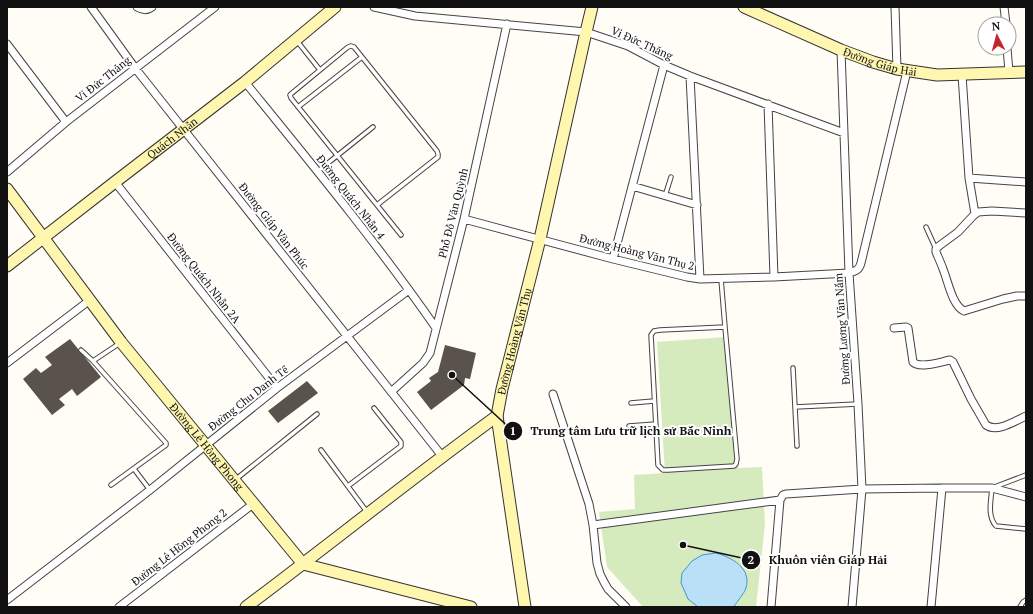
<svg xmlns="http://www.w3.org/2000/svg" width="1033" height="614" font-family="'PT Serif',serif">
<rect width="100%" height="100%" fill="#fffdf5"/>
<!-- green -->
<path fill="#d5ebbd" d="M726 337 738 468 762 467 765 524 756 607H643L607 567 599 512 635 509 634 475 665 473 657 342Z"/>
<!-- water -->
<path fill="#b9e0f7" stroke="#3f96cf" d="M716 553C731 557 752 568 746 588 744 594 737 601 734 607H698L688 599 681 583 682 573 692 561 702 555Z"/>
<!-- building -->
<path fill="#5a524d" d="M70 339 101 377 77 396 72 389 59 399 65 405 52 415 23 379 36 368 41 373 52 365 45 357Z
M445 345 476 353 470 379 465 378 464 385 431 410 417 392 431 381 429 378 438 372Z
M307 381 318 393 278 423 268 411Z"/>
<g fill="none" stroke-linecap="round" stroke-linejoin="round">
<defs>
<path id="lane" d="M297 41 320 70
M298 107 362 57
M318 171 373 127
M665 196 671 177
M377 205 438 157V154L437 151 362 57 354 47 351 46 348 47 292 93 290 95 291 98 401 235
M926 227 936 249
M721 279 725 327 737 459 736 464 734 466 668 470H663L658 465 651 335 654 331 660 330 725 327
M81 350 93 361 166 443V445L111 485
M93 361 120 343
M793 368 797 446
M631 403 654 401
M795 407 858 404
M629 426 656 424
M321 450 367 512
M134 469 150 490
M1026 475 992 488C991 501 987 516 996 526L1026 529
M235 480 317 414
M348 486 401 446V442L374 408
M1020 607 1023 602 1026 600"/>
<path id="street" d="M91 7 135 68 442 456
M137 7C142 10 147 11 152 7
M374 7 415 16 586 32 628 46 664 65 690 76 844 133
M895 7 897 69
M1004 7 1006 24
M7 44 66 122
M1007 48 1009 72
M841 50 849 273 858 404 862 489 852 607
M962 75 969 178 975 214
M690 76 700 279
M245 82C310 162 377 243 436 328
M768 104 774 277
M7 172 66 122 215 7
M969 178 1026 182
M115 182 277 388
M632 186 697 205
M1026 213 992 211 978 212 973 216 958 232 939 246 936 249V252C938 257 941 263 943 269 948 281 952 305 964 311L1003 299 1017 296H1026
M464 219 613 259 687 277 700 279 774 277 849 273C856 271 859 270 861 263L907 71
M613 259 664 65
M894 328 906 327 908 328 913 362C920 369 940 362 950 360L953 362 971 399 986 425C997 433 1015 421 1026 416
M7 363 90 300
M391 392 423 363 430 353 464 219 507 24
M553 394 589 504 593 525 597 563 600 574 604 582 608 589 626 607
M593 525 780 500
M7 600 150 490 277 388 409 290
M119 607 253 504
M771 607 780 500 783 495 786 494 862 489 942 488H992L1026 497
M931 607 942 488"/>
<g id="secondary">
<path id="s1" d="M744 7 841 50 873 62 897 69 937 75 1026 72"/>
<path id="s2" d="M7 189 121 342 303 564 471 607"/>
<path id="s3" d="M7 266 115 182 245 82 335 7"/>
<path d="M497 416 525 607"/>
<path id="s4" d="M246 607C330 544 412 478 497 416L502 389 540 239 586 32 592 7"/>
</g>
</defs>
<!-- lane casing -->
<use href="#lane" stroke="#444" stroke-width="5.5"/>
<!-- street casing -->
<use href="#street" stroke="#444" stroke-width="9"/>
<!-- secondary casing -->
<use href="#secondary" stroke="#333" stroke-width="13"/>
<!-- lane -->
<use href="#lane" stroke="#fff" stroke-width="3.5"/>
<!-- street -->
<use href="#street" stroke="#fff" stroke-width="7"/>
<!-- secondary -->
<use href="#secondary" stroke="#fff6b0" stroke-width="11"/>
</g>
<g text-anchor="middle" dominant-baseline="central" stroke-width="4" stroke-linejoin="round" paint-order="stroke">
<!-- street labels -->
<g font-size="11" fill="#111" stroke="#fff">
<text transform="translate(642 43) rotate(24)">Vi Đức Thăng</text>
<text stroke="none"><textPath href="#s1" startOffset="147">Đường Giáp Hải</textPath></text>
<text transform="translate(103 79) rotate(-38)">Vi Đức Thăng</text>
<text stroke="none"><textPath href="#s3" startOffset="209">Quách Nhẫn</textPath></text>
<text transform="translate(351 197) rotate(52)">Đường Quách Nhẫn 4</text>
<text transform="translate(453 213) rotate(-76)">Phố Đỗ Văn Quỳnh</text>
<text transform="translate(274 226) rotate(52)">Đường Giáp Văn Phúc</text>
<text transform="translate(637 252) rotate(14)">Đường Hoàng Văn Thụ 2</text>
<text transform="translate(204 278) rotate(52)">Đường Quách Nhẫn 2A</text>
<text transform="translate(842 329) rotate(-94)">Đường Lương Văn Nắm</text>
<text stroke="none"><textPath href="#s4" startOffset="392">Đường Hoàng Văn Thụ</textPath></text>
<text transform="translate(248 398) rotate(-38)">Đường Chu Danh Tể</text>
<text stroke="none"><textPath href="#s2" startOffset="326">Đường Lê Hồng Phong</textPath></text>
<text transform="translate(179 547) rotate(-38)">Đường Lê Hồng Phong 2</text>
</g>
</g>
<!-- callouts -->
<path fill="none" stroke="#111" stroke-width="1.5" d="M452 375L513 431M683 545L751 560"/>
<g fill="#111" stroke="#fff" stroke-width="1.5">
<circle cx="452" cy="375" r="4"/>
<circle cx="683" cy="545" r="4"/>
<circle cx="513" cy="431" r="10"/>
<circle cx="751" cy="560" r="10"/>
</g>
<g font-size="12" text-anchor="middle" font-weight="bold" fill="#fff">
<text x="513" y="435">1</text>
<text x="751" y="564">2</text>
</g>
<g font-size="12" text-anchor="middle" font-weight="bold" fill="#111" stroke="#fff" stroke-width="4" stroke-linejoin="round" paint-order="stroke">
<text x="631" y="435">Trung tâm Lưu trữ lịch sử Bắc Ninh</text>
<text x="828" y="564">Khuôn viên Giáp Hải</text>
</g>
<!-- border -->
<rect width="1033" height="614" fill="none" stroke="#111111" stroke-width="16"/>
<!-- north arrow -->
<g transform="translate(997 36) rotate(354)"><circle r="19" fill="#ffffff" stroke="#a0a0a0"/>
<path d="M0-3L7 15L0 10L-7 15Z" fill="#c4262e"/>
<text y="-6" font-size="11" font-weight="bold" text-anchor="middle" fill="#111111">N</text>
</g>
</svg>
